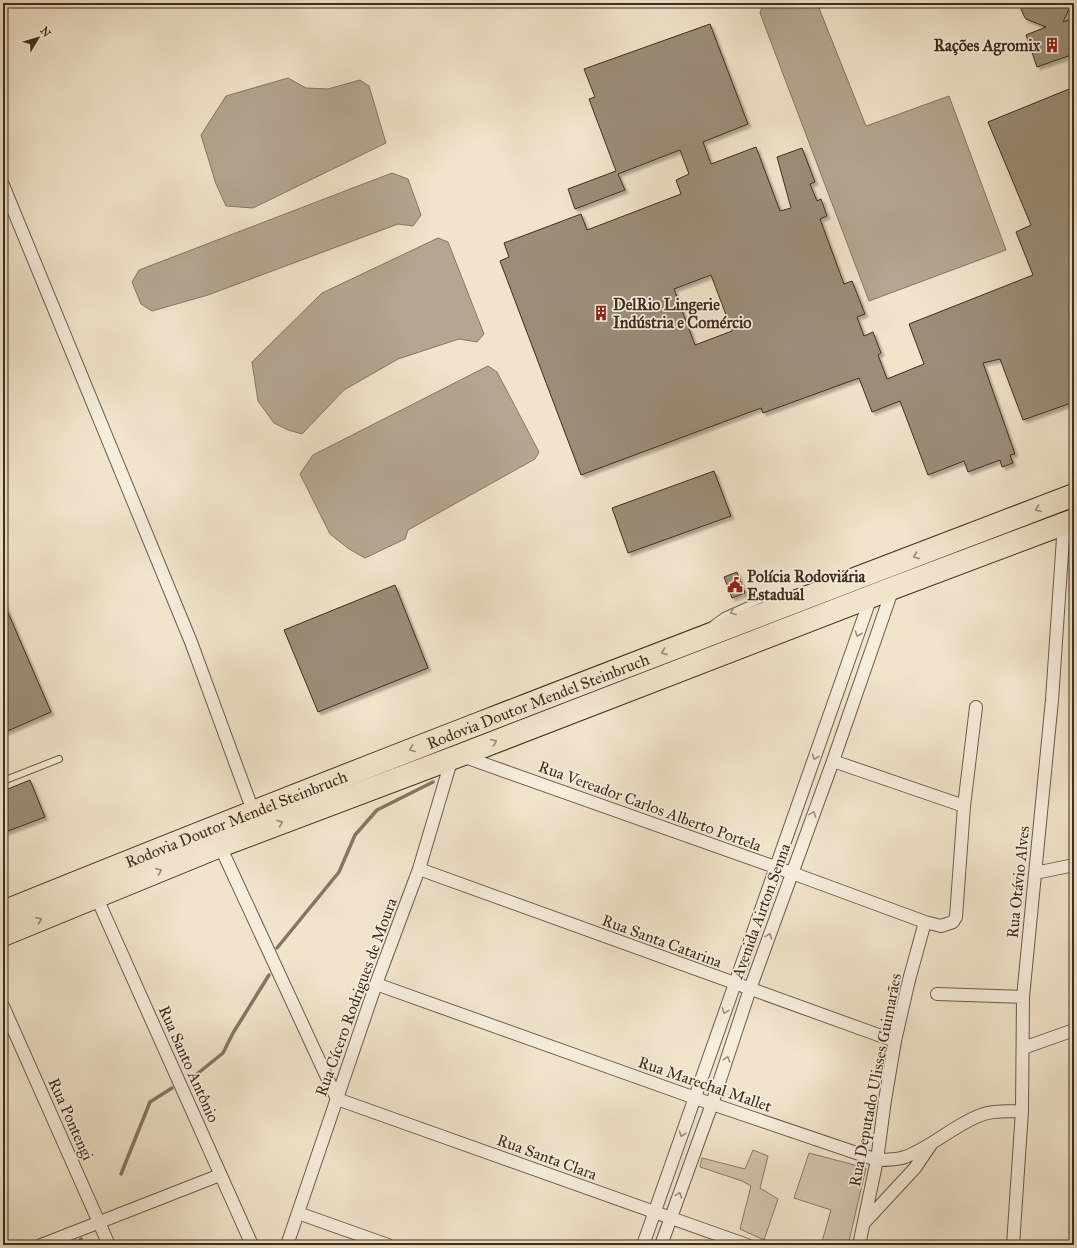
<svg xmlns="http://www.w3.org/2000/svg" width="1077" height="1248" font-family="'IM FELL Great Primer',serif">
<defs>
<filter id="shadow"><feDropShadow dx="3" dy="3" stdDeviation="1" flood-color="#0004"/></filter>
</defs>
<rect width="100%" height="100%" fill="#f1e4cb"/>
<filter id="stains"><feTurbulence type="fractalNoise" baseFrequency=".005" numOctaves="4"/><feColorMatrix values="0 0 0 0 .2 0 0 0 0 .09 0 0 0 0 .02 0 0 0 .5 -.17"/></filter>
<radialGradient id="worn" r=".72"><stop offset=".6" stop-color="#630" stop-opacity="0"/><stop offset="1" stop-color="#630" stop-opacity=".3"/></radialGradient>
<!-- green -->
<path fill="#d3c5ae" stroke="#887a66" d="M753 1150 768 1156 760 1188 778 1199 764 1240 740 1229 751 1186 742 1181 700 1167 702 1158 745 1169Z
M809 1153 866 1168 848 1245H821L831 1210 794 1198Z"/>
<!-- water -->
<path fill="#b4a691" stroke="#857663" d="M766 3H817L866 126 949 96 1006 250 869 301 760 13 763 4Z
M288 78 306 88 328 89 360 80 369 86 386 143 253 208 226 206 216 184 201 135 226 96Z
M392 173 408 179 421 215 413 226 398 224 208 295 152 311 141 304 132 282 139 270Z
M438 238 448 242 484 334 477 342 459 339 398 359 344 390 302 434 288 430 274 423 258 401 252 362 322 293Z
M488 366 497 372 539 452 535 459 408 530 405 539 365 558 349 549 330 534 300 474 313 455Z"/>
<g fill="none" stroke-linecap="round" stroke-linejoin="round">
<!-- stream -->
<path stroke="#857663" stroke-width="3.5" d="M277 948 339 872 355 835 377 810 433 782
M192 1078 223 1053 233 1033 269 975
M121 1174 150 1102 172 1088
M78 1245 81 1239"/>
</g>
<!-- building -->
<path fill="#9b8d78" stroke="#3e2e1f" fill-rule="evenodd" filter="url(#shadow)" d="M1022 3H1072L1063 22 1074 18V54L1037 67 1026 35 1046 27 1026 19 1024 16 1021 9Z
M710 24 748 124 703 142 711 164 756 147 780 211 791 208 777 157 802 148 815 182 810 184 817 201 821 199 827 216 820 219 844 284 852 281 865 314 857 317 864 336 873 332 881 353 878 355 887 379 924 364 909 324 1033 275 1016 232 1031 225 988 122 1074 87V402L1023 420 1000 359 983 363 1015 454 1010 455 1013 463 1002 467 1000 460 968 472 964 461 928 475 900 401 872 412 859 378 763 413 761 408 581 475 500 261 509 257 504 243 581 214 587 230 681 194 676 180 689 174 680 150 618 174 625 190 575 209 568 189 616 171 589 99 595 97 584 69ZM711 275 732 331 695 345 674 289Z
M714 471 731 516 628 553 612 508Z
M737 572 745 593 732 598 724 577Z
M395 585 428 668 318 712 284 630Z
M3 601 51 712 3 733Z
M30 780 45 817 3 833V791Z"/>
<g fill="none" stroke-linecap="round" stroke-linejoin="round">
<defs>
<path id="lane" d="M713 624 724 616 762 599 778 600
M3 781 59 759"/>
<path id="street" d="M3 185 191 642 253 811
M462 756 792 873 925 922 941 926 953 922 956 917 964 806 976 707
M833 761 964 806
M220 846 337 1099 747 1245
M419 869 895 1041
M1035 873 1074 865
M96 896 252 1245
M376 984 712 1104 877 1160C886 1160 896 1160 905 1157 932 1147 954 1125 981 1115 994 1110 1008 1112 1022 1111
M937 994 1023 997
M3 1006 109 1245
M1023 1048 1074 1030
M298 1213 388 1245
M864 1223 915 1168 932 1143
M41 1245 220 1175
M287 1245 376 984 419 869 452 758
M643 1245 871 597
M661 1245 712 1104 750 989 833 761 893 588
M859 1245 877 1160 885 1100 895 1041 909 980 925 922
M1013 1245 1022 1111 1023 997 1052 700 1064 523"/>
<g id="highway">
<path id="s1" d="M3 912C358 768 716 632 1074 495"/>
<path d="M3 935 220 846 461 755 893 588 1074 520"/>
</g>
</defs>
<!-- lane casing -->
<use href="#lane" stroke="#6b5c4a" stroke-width="8"/>
<!-- street casing -->
<use href="#street" stroke="#6b5c4a" stroke-width="14"/>
<!-- highway casing -->
<use href="#highway" stroke="#3e2e1f" stroke-width="24"/>
<!-- lane -->
<use href="#lane" stroke="#f6eddd" stroke-width="6"/>
<!-- street -->
<use href="#street" stroke="#f6eddd" stroke-width="12"/>
<!-- highway -->
<use href="#highway" stroke="#f1e4cb" stroke-width="22"/>
</g>
<!-- one-way arrows -->
<defs><path id="oneway-chevron" d="M-2-3.5L2.5 0L-2 3.5" fill="none" stroke-width="1.6" stroke-linecap="round" stroke-linejoin="round"/></defs>
<g stroke="#988975">
<use href="#oneway-chevron" transform="translate(1038 509) rotate(159)"/>
<use href="#oneway-chevron" transform="translate(916 556) rotate(159)"/>
<use href="#oneway-chevron" transform="translate(664 652) rotate(159)"/>
<use href="#oneway-chevron" transform="translate(494 742) rotate(-21)"/>
<use href="#oneway-chevron" transform="translate(412 749) rotate(159)"/>
<use href="#oneway-chevron" transform="translate(280 823) rotate(-21)"/>
<use href="#oneway-chevron" transform="translate(159 871) rotate(-22)"/>
<use href="#oneway-chevron" transform="translate(39 920) rotate(-22)"/>
</g>
<g stroke="#9a8e7e">
<use href="#oneway-chevron" transform="translate(733 612) rotate(157)"/>
<use href="#oneway-chevron" transform="translate(858 634) rotate(109)"/>
<use href="#oneway-chevron" transform="translate(815 757) rotate(109)"/>
<use href="#oneway-chevron" transform="translate(813 814) rotate(-70)"/>
<use href="#oneway-chevron" transform="translate(769 936) rotate(-70)"/>
<use href="#oneway-chevron" transform="translate(725 1011) rotate(110)"/>
<use href="#oneway-chevron" transform="translate(727 1059) rotate(-72)"/>
<use href="#oneway-chevron" transform="translate(682 1134) rotate(109)"/>
<use href="#oneway-chevron" transform="translate(679 1195) rotate(-70)"/>
</g>
<!-- icons -->
<defs>
<symbol id="building-bare" viewBox="-9 -9 18 18"><path d="M-4-6H4V6H1V3H-1V6H-4ZM-2.5-4.3h1.7v1.8h-1.7ZM.8-4.3h1.7v1.8H.8ZM-2.5-1h1.7V.8h-1.7ZM.8-1h1.7V.8H.8Z" fill="#8f2418" stroke="#f6eddd" stroke-width="2.5" paint-order="stroke"/></symbol>
<symbol id="civic-bare" viewBox="-9 -9 18 18"><path d="M-.6-6.5H3V-4.5H.6V-3L4-1V1h2V6H-6V1h2V-1L-.6-3ZM-1.2 2.5V6h2.4V2.5Z" fill="#8f2418" stroke="#f6eddd" stroke-width="2.5" paint-order="stroke"/></symbol>
</defs>
<g fill-rule="evenodd">
<use href="#building-bare" x="1041" y="34" width="22" height="22"/>
<use href="#building-bare" x="590" y="302" width="22" height="22"/>
<use href="#civic-bare" x="724" y="574" width="22" height="22"/>
</g>
<g text-anchor="middle" dominant-baseline="central" stroke-width="3.5" stroke-linejoin="round" paint-order="stroke">
<!-- poi labels -->
<g font-size="16" font-weight="bold" fill="#3e2e1f" stroke="#f6eddd" text-anchor="start">
<text x="1040" y="45" text-anchor="end">Rações Agromix</text>
<text x="613" y="304">DelRio Lingerie<tspan x="613" dy="18">Indústria e Comércio</tspan></text>
<text x="747" y="576">Polícia Rodoviária<tspan x="747" dy="18">Estadual</tspan></text>
</g>
<!-- street labels -->
<g font-size="16" fill="#3e2e1f" stroke="#f6eddd">
<text stroke="none"><textPath href="#s1" startOffset="575">Rodovia Doutor Mendel Steinbruch</textPath></text>
<text transform="translate(650 806) rotate(20)">Rua Vereador Carlos Alberto Portela</text>
<text stroke="none"><textPath href="#s1" startOffset="251">Rodovia Doutor Mendel Steinbruch</textPath></text>
<text transform="translate(1018 882) rotate(-84)">Rua Otávio Alves</text>
<text transform="translate(761 911) rotate(-70)">Avenida Airton Senna</text>
<text transform="translate(662 941) rotate(20)">Rua Santa Catarina</text>
<text transform="translate(356 997) rotate(-70)">Rua Cícero Rodrigues de Moura</text>
<text transform="translate(189 1064) rotate(66)">Rua Santo Antônio</text>
<text transform="translate(875 1080) rotate(-79)">Rua Deputado Ulisses Guimarães</text>
<text transform="translate(705 1084) rotate(19)">Rua Marechal Mallet</text>
<text transform="translate(71 1119) rotate(66)">Rua Pontengi</text>
<text transform="translate(547 1157) rotate(20)">Rua Santa Clara</text>
</g>
</g>
<!-- margin -->
<rect width="1077" height="1248" fill="none" stroke="#f1e4cb" stroke-width="16"/>
<rect x="4" y="4" width="1069" height="1240" fill="none" stroke="#3e2e1f" stroke-width="2"/>
<rect x="8" y="8" width="1061" height="1232" fill="none" stroke="#3e2e1f"/>
<!-- north arrow -->
<g transform="translate(38 38) rotate(52)" stroke="#f6eddd" stroke-width="3" paint-order="stroke">
<path d="M0-3L7 15L0 10L-7 15Z" fill="#3e2e1f"/>
<text y="-6" font-size="11" font-weight="bold" text-anchor="middle" fill="#3e2e1f">N</text>
</g>
<rect width="100%" height="100%" filter="url(#stains)"/>
<rect width="100%" height="100%" fill="url(#worn)"/>
</svg>
